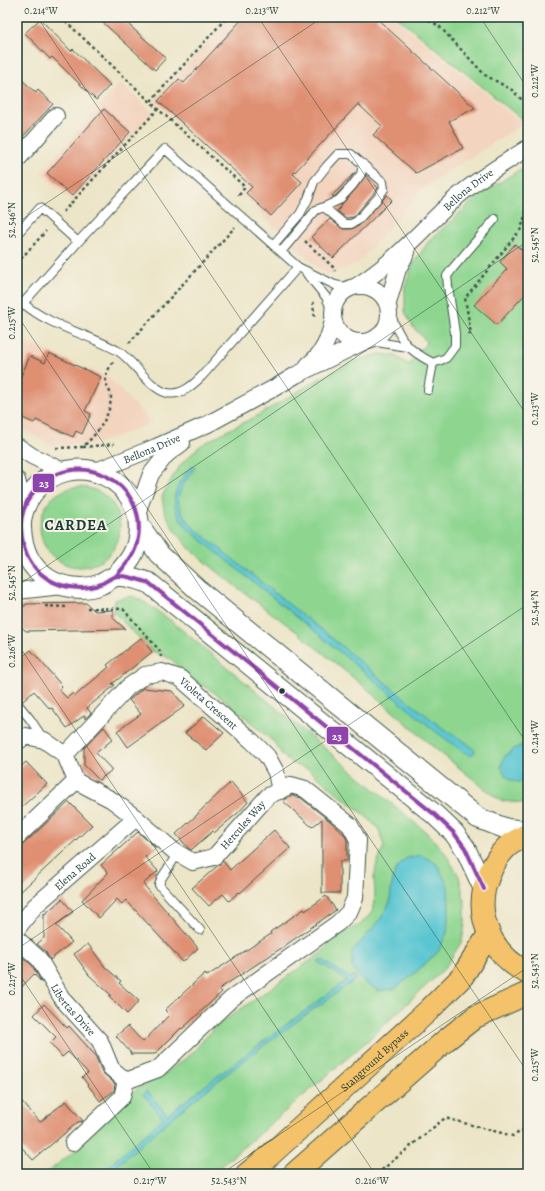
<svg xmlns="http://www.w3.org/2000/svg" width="545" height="1191" font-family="Alegreya,serif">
<rect width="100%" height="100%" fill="#f7f3e8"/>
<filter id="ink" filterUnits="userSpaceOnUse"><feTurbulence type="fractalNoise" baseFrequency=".025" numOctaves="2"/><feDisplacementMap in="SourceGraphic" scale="8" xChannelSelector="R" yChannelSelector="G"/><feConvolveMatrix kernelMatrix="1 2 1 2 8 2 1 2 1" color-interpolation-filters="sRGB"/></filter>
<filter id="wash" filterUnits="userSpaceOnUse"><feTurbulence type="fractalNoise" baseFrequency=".012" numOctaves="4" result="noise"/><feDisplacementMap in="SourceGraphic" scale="16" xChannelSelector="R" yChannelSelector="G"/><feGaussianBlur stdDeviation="0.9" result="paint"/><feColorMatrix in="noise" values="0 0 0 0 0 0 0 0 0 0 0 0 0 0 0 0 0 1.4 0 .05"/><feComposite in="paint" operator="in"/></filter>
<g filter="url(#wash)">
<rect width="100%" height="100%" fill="#ece5c7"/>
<!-- built -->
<path fill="#f3d4bf" d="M231 17H393L523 124 424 187 358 263 326 275 241 195 248 187 154 100Z
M120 83 153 113 72 201 41 173Z
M20 339 109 378 152 423 99 443 52 446 22 429 17 425V342Z"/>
<!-- green -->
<path fill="#8ed690" stroke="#568a62" d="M397 17H515L528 26V118L524 121Z
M528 164V803H523L501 801 484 788 431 745 372 693 297 632 230 582 190 549 173 528 164 510 162 497 167 486 181 464 200 446 224 432 255 417 319 379 354 361 381 354 396 356 409 365 427 342 413 327 405 312V286L413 264 429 241 476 198Z
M40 527a40 40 0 1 1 80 0a40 40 0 1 1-80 0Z
M132 596 144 602 170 620 426 832 443 850 459 876 465 904V925L462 941 445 968 366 1042 212 1174H45L76 1150 135 1090 163 1075 190 1055 215 1027 321 953 337 935 360 925 372 912 375 896 374 877 377 863 384 846 379 830 369 819 308 769C292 765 282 759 275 743L224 699 206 687 190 681 181 673 177 665 171 659 152 651 113 612 114 600Z"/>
<!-- water -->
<path fill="#5ac6d1" stroke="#3c8282" d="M192 466 195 468C176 493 171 502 193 527L282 599 327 634 399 694 440 726 467 743 475 750 474 753 471 756 462 751 435 731 323 638 190 531C167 505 171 491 192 466Z
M528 742V782C513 783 508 781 501 767L504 757 514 749Z
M421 855 437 864 448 886 449 909 447 933 438 952 415 973 396 988 379 991 361 980 352 967V952L380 920 390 902 391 889 395 871 405 859Z
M322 960 350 978 353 976 356 977 355 980C269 1040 185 1103 108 1174H100L163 1118 143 1094 147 1091 167 1115 241 1058 347 980 318 962Z"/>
<g id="blocks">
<!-- building -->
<path fill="#df8f72" d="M97 17H120L166 58 155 70Z
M244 17H375L475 108 449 121 463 148 416 173 373 135 382 126 358 104 293 174 302 182 271 216 246 193 252 187 158 101 179 79 184 83Z
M40 19 71 51 73 49 110 85 96 100 52 57 50 59 25 33Z
M17 75 36 93 38 90 53 104 17 143Z
M104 109 130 132 72 196 47 173Z
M355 172 348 182 336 195 333 197 332 196Z
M366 175 378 188 354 217 346 218 337 211 342 206 341 205 356 189Z
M387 195 392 200 333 258 311 237 330 219 343 229H351L359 226Z
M515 244 528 256V291L497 325 474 305 507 269 500 262Z
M49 353 101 377 85 411 91 414 82 434 76 431 73 437 36 420 34 423 20 417 22 413 17 410V385L30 356 45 363Z
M86 603 95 611 113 610V618L125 629 26 631 17 623V606H25L26 604Z
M141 638 152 652 112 684 115 685 87 708 91 713 85 719V715L67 728 52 708 50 709 34 691 23 701 17 698V661L31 650 62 686 59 690 67 698 73 693 75 696 109 667 107 665Z
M143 688 172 691 185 706 128 747 117 731 141 714 129 700Z
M204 716 224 733 206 750 185 733Z
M104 727 113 739 96 753 112 770 99 780 84 765V748Z
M26 762 47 784 17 811V770Z
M231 782 248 802 239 812 214 833 213 831 191 850 189 849 176 834 198 814V813Z
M292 795 301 798 331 822 344 834 347 840V861H340V893H322V819L312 827 283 801Z
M69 802 92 825 17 895V850Z
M274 830 290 848 240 893 239 892 229 901 223 894 209 906 192 888 223 861 230 870Z
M138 832 156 848 145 857 158 871 143 884 198 948 183 962 126 900 122 904 117 899 99 918 82 900 108 873 101 865Z
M326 896 336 910 280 949 219 989 222 992 182 1029 181 1028 155 1054H130L131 1053 116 1036 128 1026 143 1042 169 1015 165 1010 205 973 207 976 271 934 270 932 304 909 305 911Z
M62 899 73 912 56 925 72 942 50 960 46 952 37 944 44 938V913L45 914Z
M88 944 105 967 121 981 119 983 139 1001 127 1014 109 996 111 995 89 975 74 954Z
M22 957 32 965 42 983 34 974 17 992V961Z
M44 1004 67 1028 69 1026 95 1055 102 1072 115 1084 114 1091 100 1101 82 1077 88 1073 68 1052 62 1057 50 1043 56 1037 34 1015Z
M17 1096 40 1122 66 1101 83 1121 78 1122 33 1160 17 1142Z"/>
</g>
</g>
<g filter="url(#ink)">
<use href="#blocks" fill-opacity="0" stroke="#3e564a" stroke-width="1"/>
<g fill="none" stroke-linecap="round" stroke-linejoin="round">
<defs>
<path id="service" d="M324 207 339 200 352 186 361 174 363 164
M17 234 40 208 78 242
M273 245 300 214 308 199 314 182 326 167 338 154H351L383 182 384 189 377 199 357 221 351 224H344L324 207 316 210 281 252
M307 274 326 297 332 311
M23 303C50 327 87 333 118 351 133 360 149 388 167 393 181 396 193 385 202 376L298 267
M17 310 78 242 165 149 298 267 335 285 349 288
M389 312C402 341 404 348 433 363L446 358 455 346V333L448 286 447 276 453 268 495 219
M370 341 408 347
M428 390 433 363
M17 703 30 719 44 740
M178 853 161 879 159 885 200 930"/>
<g id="minor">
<path d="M17 160 56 116"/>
<path id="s1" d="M358 285C396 261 424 227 457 197 479 178 504 163 528 148"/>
<circle cx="361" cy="314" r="28"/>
<path d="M388 303 398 269 407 252"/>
<path d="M308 365C324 352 328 341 333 321"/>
<path d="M17 446 32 456 63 471"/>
<path id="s2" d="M96 471 156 447 208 424 276 387 296 375 361 343"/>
<path d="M17 480 24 507"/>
<path d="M137 513 151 474 167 454 182 443"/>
<path d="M17 591 62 586"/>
<path id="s3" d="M17 742 26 736 44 740 65 755 76 781 112 800 136 818 174 851 193 862 214 857 268 796 291 785 305 789 350 825 358 840 355 898 349 912 338 923 231 999 158 1069 126 1081"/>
<path id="s4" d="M65 755 128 687 145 675 162 672 180 678 252 741 267 756 276 772 280 791"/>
<path d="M17 837 76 781"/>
<path id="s5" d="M17 929 35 906 136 818"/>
<path id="s6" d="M17 939 39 959 63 1000 100 1041 111 1068 126 1081"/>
<path d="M73 1143 122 1097 126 1081"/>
</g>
<path id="tertiary" d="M139 525 159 554 197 589 478 818 507 829 528 831
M116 576C125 566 134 556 137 543 152 480 71 442 32 494 25 503 20 517 21 528 22 549 29 567 48 579 62 588 85 591 101 584 106 582 111 577 117 576 128 575 140 580 149 583L434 814 454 833 465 848 484 889"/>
<g id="primary">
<path d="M528 834C522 838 515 841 509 845 500 853 493 864 489 875 487 880 485 885 484 890 477 925 497 958 528 973"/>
<path id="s7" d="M247 1174 270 1155 429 1010 462 977 489 934"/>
<path d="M294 1174 446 1040 475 1017 528 993"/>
</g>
</defs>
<!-- service casing -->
<use href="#service" stroke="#3e564a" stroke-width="10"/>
<!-- minor casing -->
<use href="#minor" stroke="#3e564a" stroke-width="18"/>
<!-- tertiary casing -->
<use href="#tertiary" stroke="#3e564a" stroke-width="22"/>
<!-- primary casing -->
<use href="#primary" stroke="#3e564a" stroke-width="24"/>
<!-- path -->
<path stroke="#3e564a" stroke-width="2.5" stroke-dasharray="3 3" stroke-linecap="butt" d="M61 17 158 109
M424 17 439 26 485 75 512 90 528 106
M151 101 227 17
M63 212 158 109 245 187 239 195 240 196
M305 241 334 268 335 271
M17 263 46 231
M314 302 313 304 315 319
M468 334H471L465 298 521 229 528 206
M129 343 235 227
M83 447 114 444
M56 448 83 447C97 433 110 418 111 397 111 392 107 387 106 382 105 376 109 367 113 362
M45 606 68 607
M87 608 123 609 160 651 161 657
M377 1174 445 1118 513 1136 528 1127"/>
<!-- service -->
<use href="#service" stroke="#fff" stroke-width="8"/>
<!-- minor -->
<use href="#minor" stroke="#fff" stroke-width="16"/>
<!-- tertiary -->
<use href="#tertiary" stroke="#fff" stroke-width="20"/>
<!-- primary -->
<use href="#primary" stroke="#f3c26a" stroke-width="22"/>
<defs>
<path id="bus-1" d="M116 576C125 566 134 556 137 543 152 480 71 442 32 494 25 503 20 517 21 528 22 549 29 567 48 579 62 588 85 591 101 584 106 582 111 577 117 576 128 575 140 580 149 583L434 814 454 833 465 848 484 889"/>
</defs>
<!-- bus-1 casing -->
<use href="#bus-1" stroke="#f7f3e8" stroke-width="7"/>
<!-- bus-1 -->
<use href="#bus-1" stroke="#8e44ad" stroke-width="4"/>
</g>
</g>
<!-- ticks -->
<path fill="none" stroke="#1f3d34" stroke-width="1" stroke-opacity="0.45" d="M37 17 528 745M258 17 528 417M480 17 528 89M17 223 323 17M17 315 528 1073M17 586 528 241M17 643 375 1174M17 949 528 604M17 971 154 1174M221 1174 528 967"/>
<!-- markers -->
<circle fill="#1f3d34" stroke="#f7f3e8" stroke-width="1.5" cx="282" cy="691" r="3.5"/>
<g text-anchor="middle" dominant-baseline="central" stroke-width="4" stroke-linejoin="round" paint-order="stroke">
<!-- street labels -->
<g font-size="11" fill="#1f3d34" stroke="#f7f3e8">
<text stroke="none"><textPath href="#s1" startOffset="146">Bellona Drive</textPath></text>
<text stroke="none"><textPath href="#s2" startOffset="60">Bellona Drive</textPath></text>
<text stroke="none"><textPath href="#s4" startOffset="188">Violeta Crescent</textPath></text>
<text stroke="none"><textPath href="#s3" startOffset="291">Hercules Way</textPath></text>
<text stroke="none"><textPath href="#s5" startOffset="82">Elena Road</textPath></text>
<text stroke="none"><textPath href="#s6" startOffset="91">Libertas Drive</textPath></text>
<text stroke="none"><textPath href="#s7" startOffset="171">Stanground Bypass</textPath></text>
</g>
<!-- district labels -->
<g font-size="15" font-weight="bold" letter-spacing="1" fill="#1f3d34" stroke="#f7f3e8">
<text x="76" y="525">CARDEA</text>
</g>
</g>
<g stroke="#f7f3e8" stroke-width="1.5">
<rect x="32" y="473" width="23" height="20" rx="4" fill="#8e44ad"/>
<rect x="326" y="726" width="23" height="19" rx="4" fill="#8e44ad"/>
</g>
<g font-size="11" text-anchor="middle" font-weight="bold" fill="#fff">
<text x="44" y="487">23</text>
<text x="337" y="740">23</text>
</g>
<!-- margin -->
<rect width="545" height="1191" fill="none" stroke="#f7f3e8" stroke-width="44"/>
<rect x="22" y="22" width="501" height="1147" fill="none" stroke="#1f3d34" stroke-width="1.5"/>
<g font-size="10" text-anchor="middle" fill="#1f3d34">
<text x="41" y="14">0.214°W</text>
<text x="262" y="14">0.213°W</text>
<text x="483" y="14">0.212°W</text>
<text transform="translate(534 81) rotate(-90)" y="4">0.212°W</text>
<text transform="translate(11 220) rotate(-90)" y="4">52.546°N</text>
<text transform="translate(534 245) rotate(-90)" y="4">52.545°N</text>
<text transform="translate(11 323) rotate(-90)" y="4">0.215°W</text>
<text transform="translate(534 409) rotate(-90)" y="4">0.213°W</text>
<text transform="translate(11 583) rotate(-90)" y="4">52.545°N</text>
<text transform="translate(534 608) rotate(-90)" y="4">52.544°N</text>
<text transform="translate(11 651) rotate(-90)" y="4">0.216°W</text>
<text transform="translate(534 737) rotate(-90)" y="4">0.214°W</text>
<text transform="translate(534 971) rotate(-90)" y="4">52.543°N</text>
<text transform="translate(11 979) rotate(-90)" y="4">0.217°W</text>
<text transform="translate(534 1065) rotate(-90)" y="4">0.215°W</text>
<text x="150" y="1184">0.217°W</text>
<text x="229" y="1184">52.543°N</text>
<text x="372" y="1184">0.216°W</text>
</g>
</svg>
